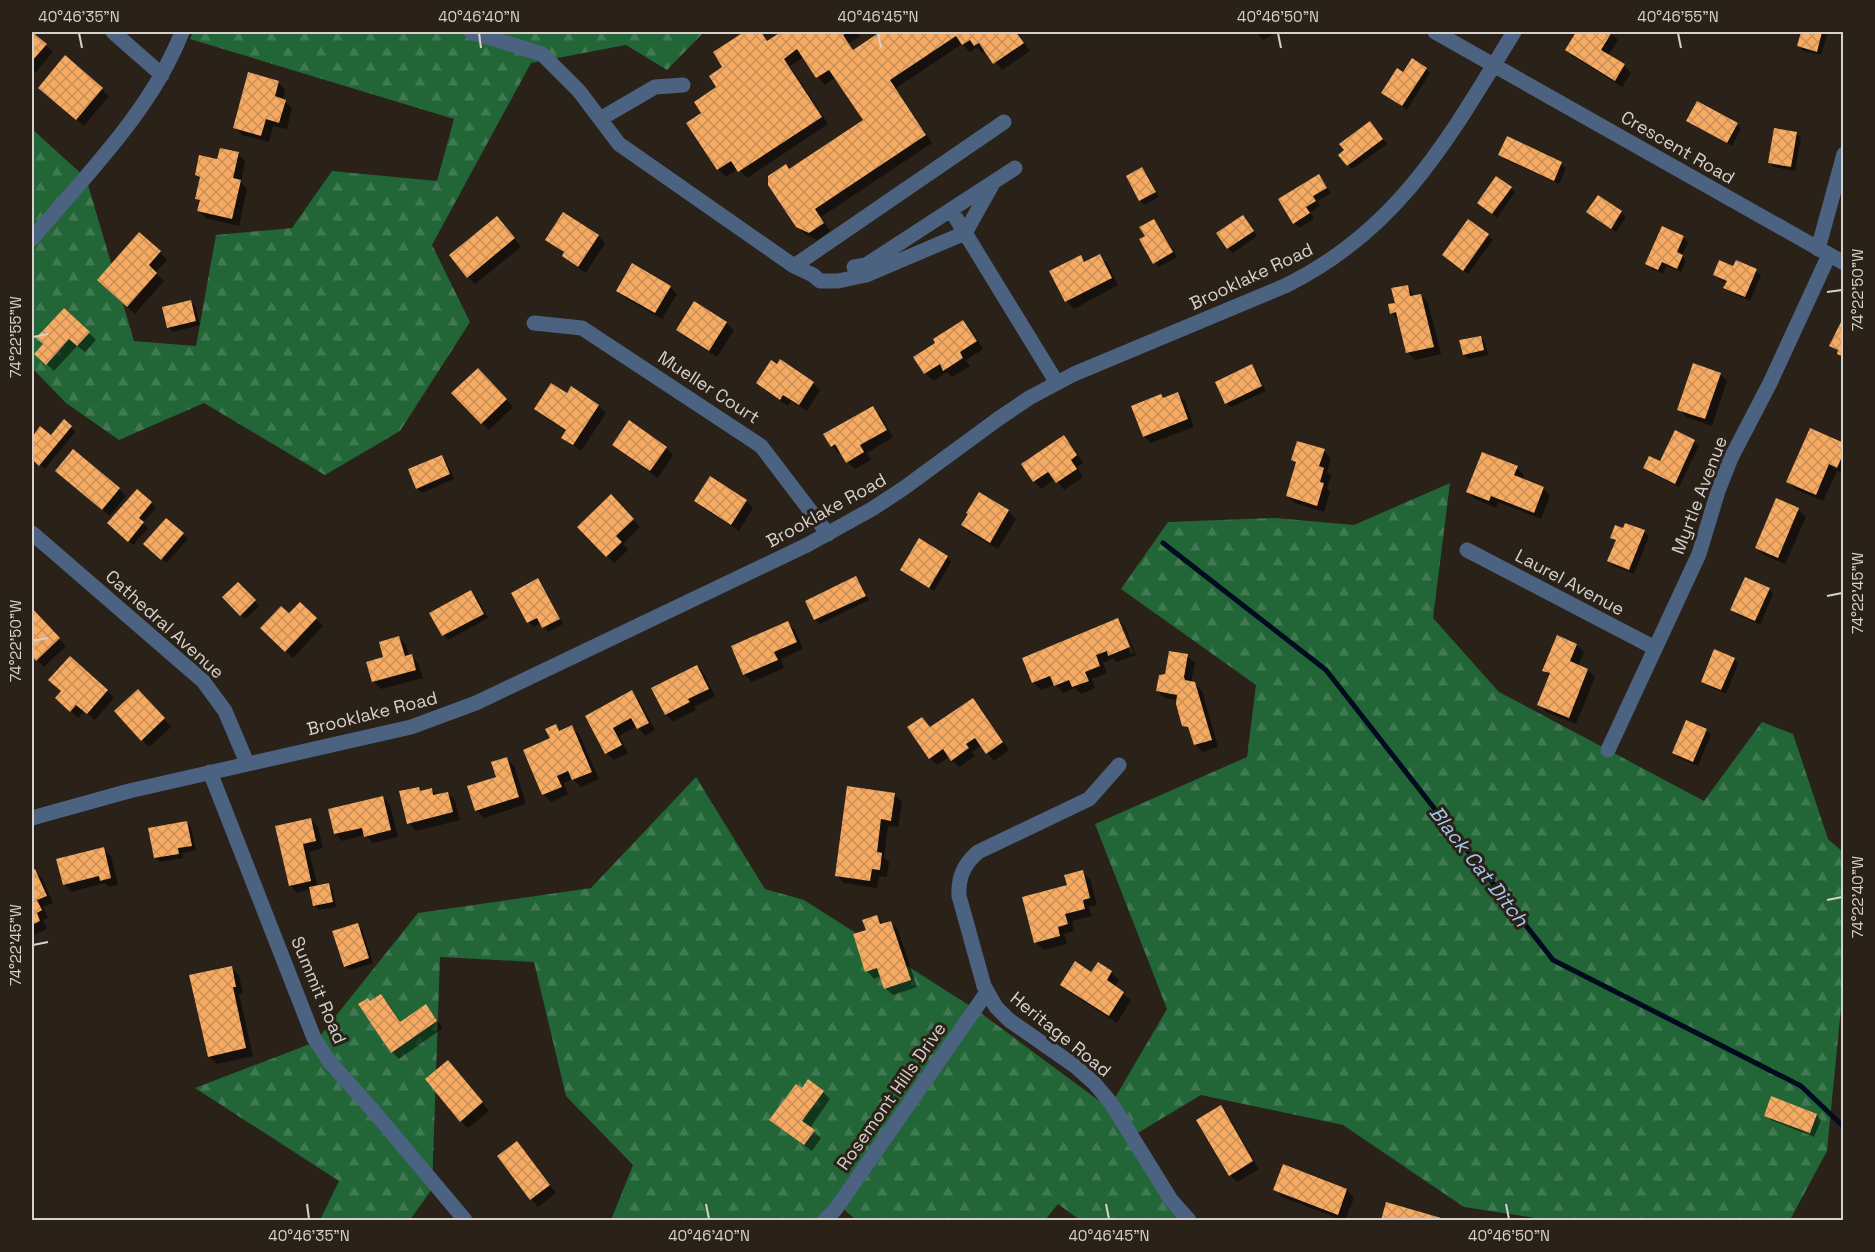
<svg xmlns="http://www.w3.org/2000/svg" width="1875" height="1252" font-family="'Space Grotesk',sans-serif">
<defs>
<pattern id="forest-firs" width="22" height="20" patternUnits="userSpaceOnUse" patternTransform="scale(1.5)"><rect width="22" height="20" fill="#226536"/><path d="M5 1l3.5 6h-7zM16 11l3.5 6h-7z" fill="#417a52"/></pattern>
<pattern id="building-cross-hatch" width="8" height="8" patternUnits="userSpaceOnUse" patternTransform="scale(1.5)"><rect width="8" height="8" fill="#f7ab62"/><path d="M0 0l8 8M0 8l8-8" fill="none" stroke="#c99059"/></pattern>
</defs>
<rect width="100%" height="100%" fill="#2a2119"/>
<!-- forest -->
<path fill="url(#forest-firs)" d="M193 32H704L667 70 626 45 531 63 432 245 470 322 400 431 325 475 204 403 119 440 66 403 32 368V129L86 178 134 341 196 346 216 235 292 228 332 171 437 181 454 119 190 39Z
M1450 483 1433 618 1499 692 1704 801 1762 722 1793 734 1828 839 1843 852V987L1827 1151 1790 1220H1548L1464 1207 1343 1125 1201 1095 1131 1137 1189 1220H1080L1058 1204 1045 1220H856L840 1206 822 1220H611L633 1165 566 1096 534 962 440 957 432 1189 410 1220H320L339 1181 195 1088 315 1042 418 913 591 888 696 777 765 889 804 900 978 1011 1109 1108 1167 1009 1095 824 1247 757 1256 685 1121 589 1168 522 1275 518 1354 525Z"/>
<!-- shadow -->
<path fill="#0007" fill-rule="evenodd" d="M32 32 53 52 33 75 32 73Z
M747 32H761L768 42 784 32H857L860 36 849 43 854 51 883 32H1017L1030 51 1002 70 986 50 982 53 977 47 970 52 962 44 896 88 932 143 821 217 830 231 817 240 805 234 797 226 790 170 865 121 836 77 825 85 818 77 804 57 790 66 828 124 747 178 738 169 726 177 718 169 688 123 703 113 718 87 725 68 715 53Z
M1256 32H1276L1263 40Z
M1577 32H1610L1618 40 1608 56 1624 66 1631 73 1622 87 1574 57 1566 49Z
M1802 32H1828L1821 55 1803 51 1799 46Z
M65 57 109 96 84 126 47 95Z
M1426 69 1430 73 1407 110 1383 93 1403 74Z
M278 82 285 90 283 100 292 108 287 129 273 126 269 142 242 135 235 127Z
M1688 120 1737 124 1741 129 1732 146 1693 125Z
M1375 128 1387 144 1352 169 1348 165Z
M1796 133 1801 138 1795 171 1774 167 1769 163Z
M238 154 245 161 241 182 247 189 239 226 206 218 199 211 201 202 197 198 201 180 196 175 218 161Z
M1500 154 1561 164 1566 168 1559 184 1504 159Z
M1142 169 1147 174 1159 197 1144 205 1140 200Z
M1318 175 1331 193 1317 201 1320 206 1310 212 1314 219 1299 228 1294 223Z
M1511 188 1515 192 1497 218 1479 203Z
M1588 212H1621L1626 217 1616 232Z
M1153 220 1158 225 1177 257 1159 267 1155 263 1147 236Z
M1468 221 1493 240 1468 274 1448 260Z
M1247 222 1257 236 1233 253 1228 248Z
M504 225 521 247 475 284 468 277Z
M598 236 605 243 586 273 571 263 564 256 565 254 547 240Z
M1683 237 1688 242 1682 256 1686 261 1681 272 1666 266 1663 274 1652 269 1647 264Z
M160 252 167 260 155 273 164 281 135 314 106 287Z
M1099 256 1107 263 1118 285 1074 309 1066 301 1080 257 1086 262Z
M1734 268 1756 271 1761 275 1750 301 1730 292 1725 288 1727 283 1719 279 1715 275Z
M1407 286 1415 297 1421 295 1428 303 1441 354 1415 360 1407 352 1399 320 1391 313Z
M670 287 677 294 662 319 625 298 618 290Z
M191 302 195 306 200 325 173 332 168 327Z
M695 303 726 323 734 330 717 357 685 337 678 330Z
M963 321 971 329 983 349 966 360 970 366 952 377 947 372 933 381 925 373 916 358 938 343Z
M89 333 96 340 85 352 77 346 54 371 36 354 45 345Z
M1480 337 1485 342 1488 355 1469 359 1464 355Z
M1252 366 1256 371 1266 391 1231 407 1226 403Z
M478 370 513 407 489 430 453 393Z
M1720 374 1727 381 1712 426 1686 417 1679 409Z
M758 383H813L820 390 807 411 791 401 788 406 765 390Z
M1177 394 1185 401 1194 427 1151 443 1144 436 1161 396 1164 399Z
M568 395 598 406 606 413 581 451 563 437 567 432 543 416 536 409Z
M873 408 880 415 893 437 867 453 871 460 855 469 847 462 842 452 839 453 832 446Z
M71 427 75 432 45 469 32 458V439L40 428 51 437Z
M1676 432 1694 442 1699 446 1679 487 1649 472 1645 468 1661 463Z
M1064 437 1071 444 1083 463 1077 467 1083 477 1064 490 1055 479 1041 489 1034 481Z
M1844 444V474L1837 471 1823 501 1795 489 1788 482Z
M614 445 666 448 673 455 658 478 622 452Z
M1324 451 1331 458 1327 472 1331 476 1327 489 1330 492 1324 512 1295 503 1287 496 1297 464 1293 460Z
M442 457 446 461 454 479 422 493 417 488Z
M1517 468 1524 475 1522 480 1543 488 1550 496 1541 519 1498 502 1496 508 1475 499 1468 492Z
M65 478 119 489 126 496 110 516Z
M979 494 1009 512 1016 519 998 549 970 533 963 525Z
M611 496 640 527 623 544 628 550 614 563 579 527Z
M696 501H746L753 508 739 531 703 508Z
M151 503 156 508 142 523 148 528 133 545 114 528Z
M1798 510 1806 517 1785 564 1764 555 1756 548Z
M166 520 188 539 166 563 149 548Z
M1644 532 1649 536 1634 574 1614 566 1609 561 1616 542 1611 537Z
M947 557 951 562 934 591 902 570Z
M856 578 860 582 869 600 820 624 815 620 807 601Z
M537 580 542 585 563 624 548 632 541 623 533 627 529 622 513 593Z
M238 584 259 606 245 619 224 597Z
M1769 589 1773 594 1760 625 1736 614 1732 610Z
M471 592 476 596 488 618 448 640 444 635 431 613Z
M300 604 323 626 293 658 262 628 289 615Z
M32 610 66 646 44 667 35 658 32 662Z
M1118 619 1125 627 1136 655 1117 662 1113 658 1103 663 1107 673 1092 679 1095 688 1081 694 1075 688 1063 693 1055 684 1041 690 1033 682ZM1120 626H1123L1134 653 1131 655Z
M787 623 795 630 803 649 781 659 784 668 752 682 745 675 733 647Z
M399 637 406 645 409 657 411 656 418 663 423 678 381 689 373 681 385 658Z
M1576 645 1584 652 1578 666 1588 670 1595 677 1576 724 1546 712 1539 704 1550 676 1544 670Z
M1187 656 1195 663 1191 682 1194 683 1202 691 1218 747 1202 752 1195 744 1192 733 1184 725 1178 700 1165 698 1157 691 1166 675Z
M1734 659 1738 664 1726 694 1708 686 1703 682Z
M697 666 704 674 715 696 694 707 696 710 673 722 666 714Z
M107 691 114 698 95 720 84 711 78 718 64 705Z
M632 692 639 700 655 730 645 736 637 726 619 736 628 753 614 760 607 753 587 717Z
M145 698 171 727 149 747 142 740Z
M973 700 980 707 1009 750 994 761 981 745 972 752 975 756 959 767 949 757 937 765 930 758 922 719 931 728Z
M555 726 561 732 572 727 579 734 599 779 581 787 573 779 564 783 568 794 551 802 544 794 552 739Z
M1706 730 1711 735 1698 766 1679 758 1674 753Z
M506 759 514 766 526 804 484 818 476 810 498 778Z
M419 789 422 792 432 790 438 796 448 793 455 801 460 820 416 831 409 823Z
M894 794 902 802 898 827 888 826 884 857 889 862 887 877 879 876 877 888 844 883 836 875Z
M383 797 390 805 398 837 373 843 365 835 342 841 335 833Z
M310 819 318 827 323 848 309 852 318 887 328 885 333 890 336 907 319 910 314 905 311 889 297 893 290 885Z
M187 823 191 827 196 850 182 853 183 858 160 862 155 857Z
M103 849 111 856 118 885 109 887 105 883 71 892 64 884Z
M34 871 42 878 53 903 43 907 48 918 43 920 47 929 32 936V872Z
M1082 872 1090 879 1097 905 1089 907 1092 916 1072 921 1074 931 1064 934 1067 944 1043 950 1036 942 1069 886Z
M876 917 884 924 891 922 898 930 917 987 893 995 885 988 881 976 874 979 867 971 868 931Z
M357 925 362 929 373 963 350 970 345 966Z
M1098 964 1111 973 1119 980 1114 987 1131 1000 1117 1023 1069 992 1062 985 1092 974Z
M231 968 239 975 243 994H239L253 1056 217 1064 209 1057Z
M381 996 388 1003 401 1023 426 1006 443 1028 399 1059 392 1052 370 1003Z
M455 1069 489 1111 468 1128 461 1121Z
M802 1090 823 1092 830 1099 810 1128 821 1138 812 1151 779 1127 771 1120Z
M1220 1107 1228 1115 1259 1169 1237 1182 1230 1175Z
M1766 1115H1816L1821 1120 1814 1137 1771 1120Z
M517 1143 556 1193 538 1207 499 1157Z
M1275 1189 1347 1190 1354 1198 1345 1220H1343L1282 1197Z
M1387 1204 1445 1220H1383Z"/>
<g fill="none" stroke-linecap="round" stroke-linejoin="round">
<!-- stream -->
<path stroke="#000b1f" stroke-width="5" d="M1163 543 1326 670 1553 960 1801 1086 1844 1127"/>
</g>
<!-- building -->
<path fill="url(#building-cross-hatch)" d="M32 32 47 44 32 61Z
M744 32H761L767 41 781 32H848L843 35 853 50 880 32H1016L1024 43 993 64 979 43 974 46 970 40 962 45 956 36 890 80 926 135 815 209 824 223 809 233 796 227 768 185V176L786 164 789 169 863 120 829 70 816 78 797 49 784 59 822 117 738 172 731 161 717 170 686 123 701 113 694 102 716 87 709 76 722 67 713 52Z
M1576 32H1612L1601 50 1625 64 1615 81 1565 50Z
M1801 32H1822L1817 52 1797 46Z
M65 55 103 88 76 120 38 88Z
M1412 58 1427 68 1402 106 1381 93 1397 68 1403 72Z
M248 72 279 81 275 96 286 100 279 123 266 119 261 136 233 128Z
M1697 101 1738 123 1727 143 1686 121Z
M1370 121 1383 139 1347 166 1338 155 1344 150 1339 144Z
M1774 128 1797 132 1791 167 1768 163Z
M1507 136 1562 162 1554 181 1498 155Z
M220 148 239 152 233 178 241 180 232 219 197 211 200 200 195 199 200 177 195 175 199 155 217 159Z
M1142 167 1156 192 1139 201 1126 176Z
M1319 174 1327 188 1313 196 1316 201 1306 207 1310 213 1293 224 1278 199Z
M1496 176 1512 187 1492 214 1477 203Z
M1598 195 1622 211 1611 229 1586 212Z
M563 212 599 235 578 267 562 256 564 252 545 240Z
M1243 215 1254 231 1227 249 1216 233Z
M497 216 515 238 467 278 449 255Z
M1154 219 1173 252 1153 264 1139 239 1145 236 1139 227Z
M1468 219 1489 234 1463 271 1442 255Z
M1662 226 1684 236 1677 252 1683 255 1677 269 1662 262 1658 270 1645 264Z
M139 232 161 251 149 265 157 273 127 307 97 280Z
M1100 254 1112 278 1065 302 1049 271 1081 255 1084 262Z
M1719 260 1733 266 1736 260 1757 269 1745 297 1723 288 1727 281 1713 275Z
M632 263 671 286 655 313 616 291Z
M1408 285 1410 296 1421 294 1434 347 1406 353 1396 312 1390 314 1388 304 1395 303 1391 288Z
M191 300 196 321 167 328 162 307Z
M694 301 727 322 709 351 676 330Z
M64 308 90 332 77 346 69 339 46 365 34 354 43 344 36 338Z
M1844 316V357L1837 354 1838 350 1829 346Z
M963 320 977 341 960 352 963 358 943 371 940 364 924 374 913 357 935 343 933 339Z
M1481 336 1484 350 1463 355 1459 340Z
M780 359 814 382 799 405 783 395 780 400 756 383 771 360 777 364Z
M1693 363 1721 373 1705 419 1677 410Z
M1252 364 1262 386 1225 404 1215 382Z
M478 368 507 399 481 424 451 393Z
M551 383 567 393 571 386 599 405 573 445 561 438 566 430 534 409Z
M1178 392 1188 419 1143 437 1131 406 1161 394 1163 398Z
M873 406 887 430 860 445 864 452 846 463 835 444 831 447 823 434Z
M64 419 72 426 39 466 32 459V437L40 426 51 435Z
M629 420 667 447 650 471 612 445Z
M1810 428 1844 443V452L1837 468 1829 464 1816 495 1786 482Z
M1675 430 1695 440 1675 484 1643 468 1649 456 1660 461Z
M1064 435 1077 455 1071 460 1077 469 1056 483 1048 472 1033 482 1021 464Z
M1297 441 1325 449 1319 466 1324 468 1320 482 1324 483 1317 506 1286 496 1296 462 1291 460Z
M73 449 120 488 102 510 55 471Z
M1482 452 1518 466 1514 475 1544 487 1534 513 1491 496 1489 501 1466 492Z
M442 455 450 474 416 489 408 469Z
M710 476 747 500 731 525 694 501Z
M137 489 152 502 139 518 144 522 128 542 107 523Z
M979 492 1009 510 990 543 961 525 968 514 966 513Z
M611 494 634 519 616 536 622 542 606 557 577 527Z
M1776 498 1799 508 1778 558 1755 548Z
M166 518 184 533 161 560 143 544Z
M1625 523 1645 530 1629 570 1607 561 1616 540 1610 538 1615 525 1623 528Z
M919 538 948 556 929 588 900 570Z
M856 576 866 596 814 620 805 601Z
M1745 577 1770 588 1755 621 1730 610Z
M538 578 560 619 542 628 537 618 527 623 511 593Z
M238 582 256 600 240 616 222 597Z
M471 590 484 614 442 636 429 613Z
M300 602 317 618 285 652 260 628 281 606 289 613Z
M32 608 60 638 36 661 32 656Z
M1118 618 1130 647 1108 656 1107 651 1096 655 1100 666 1085 672 1089 681 1072 687 1069 680 1054 686 1050 676 1032 683 1022 658Z
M788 621 797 642 774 652 778 660 743 675 731 646Z
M1557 635 1577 644 1570 661 1588 669 1569 718 1537 705 1550 673 1542 671Z
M399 636 405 656 412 654 416 670 372 682 366 662 383 657 379 642Z
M1714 649 1735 658 1721 690 1701 682Z
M1169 651 1188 654 1184 677 1185 680 1195 682 1212 740 1194 745 1188 727 1182 726 1176 704 1177 695 1156 691 1159 675 1165 674Z
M70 656 108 690 87 714 76 705 70 712 55 698 61 691 48 680Z
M697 665 709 689 688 699 690 702 665 715 651 688Z
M138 689 165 718 141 741 114 711Z
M632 690 649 723 637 729 631 718 613 728 622 745 605 754 585 716Z
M973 698 1003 742 986 754 975 738 966 744 969 748 951 761 943 749 929 759 907 727 922 717 930 727Z
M1686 720 1707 729 1693 762 1672 753Z
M556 724 559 731 572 725 592 772 572 780 568 771 557 776 562 787 542 795 523 750 550 738 545 729Z
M507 757 519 797 475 811 467 786 496 777 491 762Z
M847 786 895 793 891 821 881 819 877 852 882 853 880 870 872 869 870 881 835 876Z
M419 787 420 791 432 788 433 795 448 792 453 812 407 824 399 791Z
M383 796 391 830 364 837 362 828 334 834 328 809Z
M311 818 316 841 303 844 311 881 289 886 275 826Z
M187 821 192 846 178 848 179 854 154 858 148 828Z
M104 847 111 878 100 881 99 876 63 885 56 859Z
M35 869 47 896 37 900 42 910 37 913 40 921 32 925V871Z
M1083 870 1090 898 1083 900 1085 909 1065 914 1068 924 1058 927 1060 936 1034 943 1022 897 1067 885 1064 875Z
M329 883 333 902 313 906 309 887Z
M877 915 880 924 891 921 911 980 884 989 877 968 865 972 853 934 866 930 862 920Z
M358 923 369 958 344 967 332 931Z
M1075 961 1091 972 1098 962 1112 971 1107 980 1124 992 1109 1016 1060 985Z
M232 966 236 987H233L246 1048 208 1057 189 975Z
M381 994 400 1022 426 1004 437 1021 391 1053 358 1004 368 998 370 1001Z
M448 1060 483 1102 460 1122 425 1079Z
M808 1079 824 1091 802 1121 815 1130 804 1145 769 1120 796 1084 802 1088Z
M1771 1096 1817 1114 1810 1133 1764 1116Z
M1221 1105 1253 1161 1229 1176 1196 1120Z
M517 1141 550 1185 530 1200 497 1156Z
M1283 1164 1347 1189 1338 1215 1273 1190Z
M1386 1202 1448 1220H1381Z"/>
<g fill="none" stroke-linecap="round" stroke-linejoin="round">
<!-- minor -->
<path stroke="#4b6281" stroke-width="15" d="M113 32 162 75
M471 32 542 54 579 91 619 144 794 266 813 275 820 281H838L866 275 965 233 993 183
M1435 32 1844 263
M600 119 655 87 683 85
M951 210 1057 383
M32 239C85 176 152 110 182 32
M1818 249 1844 154
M794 266 1004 122
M854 267 866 265 1015 168
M534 323 582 328 761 446 828 534
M32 533 203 681 225 711 247 763
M1467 550 1655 648
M1608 750 1699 554 1718 491 1731 458 1770 383 1829 255
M1119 765 1089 799 978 852C964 864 958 877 959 896L984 986 996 1007 1009 1020 1075 1066 1095 1084 1111 1103 1171 1200 1189 1220
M210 772 314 1038 329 1061 376 1114 465 1220
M32 818 129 791 411 727 476 703 807 545 872 509 904 488 998 419 1029 398 1074 374 1287 285C1401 228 1450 136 1514 32
M825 1220 835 1210 987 992"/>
</g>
<!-- ticks -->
<path fill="none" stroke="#d7d1cc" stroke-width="2" d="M79 33 82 48M479 33 481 48M878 33 881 48M1278 33 1281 48M1678 33 1681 48M1827 292 1842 290M33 337 48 334M1827 596 1842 593M33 641 48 638M1827 900 1842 897M33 945 48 942M307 1204 309 1219M706 1204 709 1219M1106 1204 1109 1219M1506 1204 1509 1219"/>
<g text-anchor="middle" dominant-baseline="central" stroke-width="6" stroke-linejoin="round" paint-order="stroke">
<!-- street labels -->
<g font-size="18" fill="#d7d1cc" stroke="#2a2119">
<text transform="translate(1678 147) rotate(30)">Crescent Road</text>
<text transform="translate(1251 276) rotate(-25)">Brooklake Road</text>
<text transform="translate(709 387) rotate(33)">Mueller Court</text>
<text transform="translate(1699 495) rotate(-69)">Myrtle Avenue</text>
<text transform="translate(826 510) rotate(-29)">Brooklake Road</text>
<text transform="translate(1570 582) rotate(28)">Laurel Avenue</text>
<text transform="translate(165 624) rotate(42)">Cathedral Avenue</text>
<text transform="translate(372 713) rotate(-14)">Brooklake Road</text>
<text transform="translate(319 990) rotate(67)">Summit Road</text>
<text transform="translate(1061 1034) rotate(39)">Heritage Road</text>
<text transform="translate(891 1096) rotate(-55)">Rosemont Hills Drive</text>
</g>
<!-- water labels -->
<g font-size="20" font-style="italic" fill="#a7c9ed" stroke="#2a2119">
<text transform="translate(1479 866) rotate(52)">Black Cat Ditch</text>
</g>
</g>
<!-- border -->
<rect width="1875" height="1252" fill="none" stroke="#2a2119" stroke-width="66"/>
<rect x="33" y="33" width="1809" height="1186" fill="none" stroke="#d7d1cc" stroke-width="2"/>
<g font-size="15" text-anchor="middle" fill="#d7d1cc">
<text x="79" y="22">40°46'35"N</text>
<text x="479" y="22">40°46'40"N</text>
<text x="878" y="22">40°46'45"N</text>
<text x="1278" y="22">40°46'50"N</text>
<text x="1678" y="22">40°46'55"N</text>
<text transform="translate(1858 290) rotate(-90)" y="5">74°22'50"W</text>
<text transform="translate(16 337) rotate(-90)" y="5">74°22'55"W</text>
<text transform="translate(1858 593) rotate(-90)" y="5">74°22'45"W</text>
<text transform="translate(16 641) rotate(-90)" y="5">74°22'50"W</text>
<text transform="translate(1858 897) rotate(-90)" y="5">74°22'40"W</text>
<text transform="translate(16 945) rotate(-90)" y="5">74°22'45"W</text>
<text x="309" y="1241">40°46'35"N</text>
<text x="709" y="1241">40°46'40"N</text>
<text x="1109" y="1241">40°46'45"N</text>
<text x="1509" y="1241">40°46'50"N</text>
</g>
</svg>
